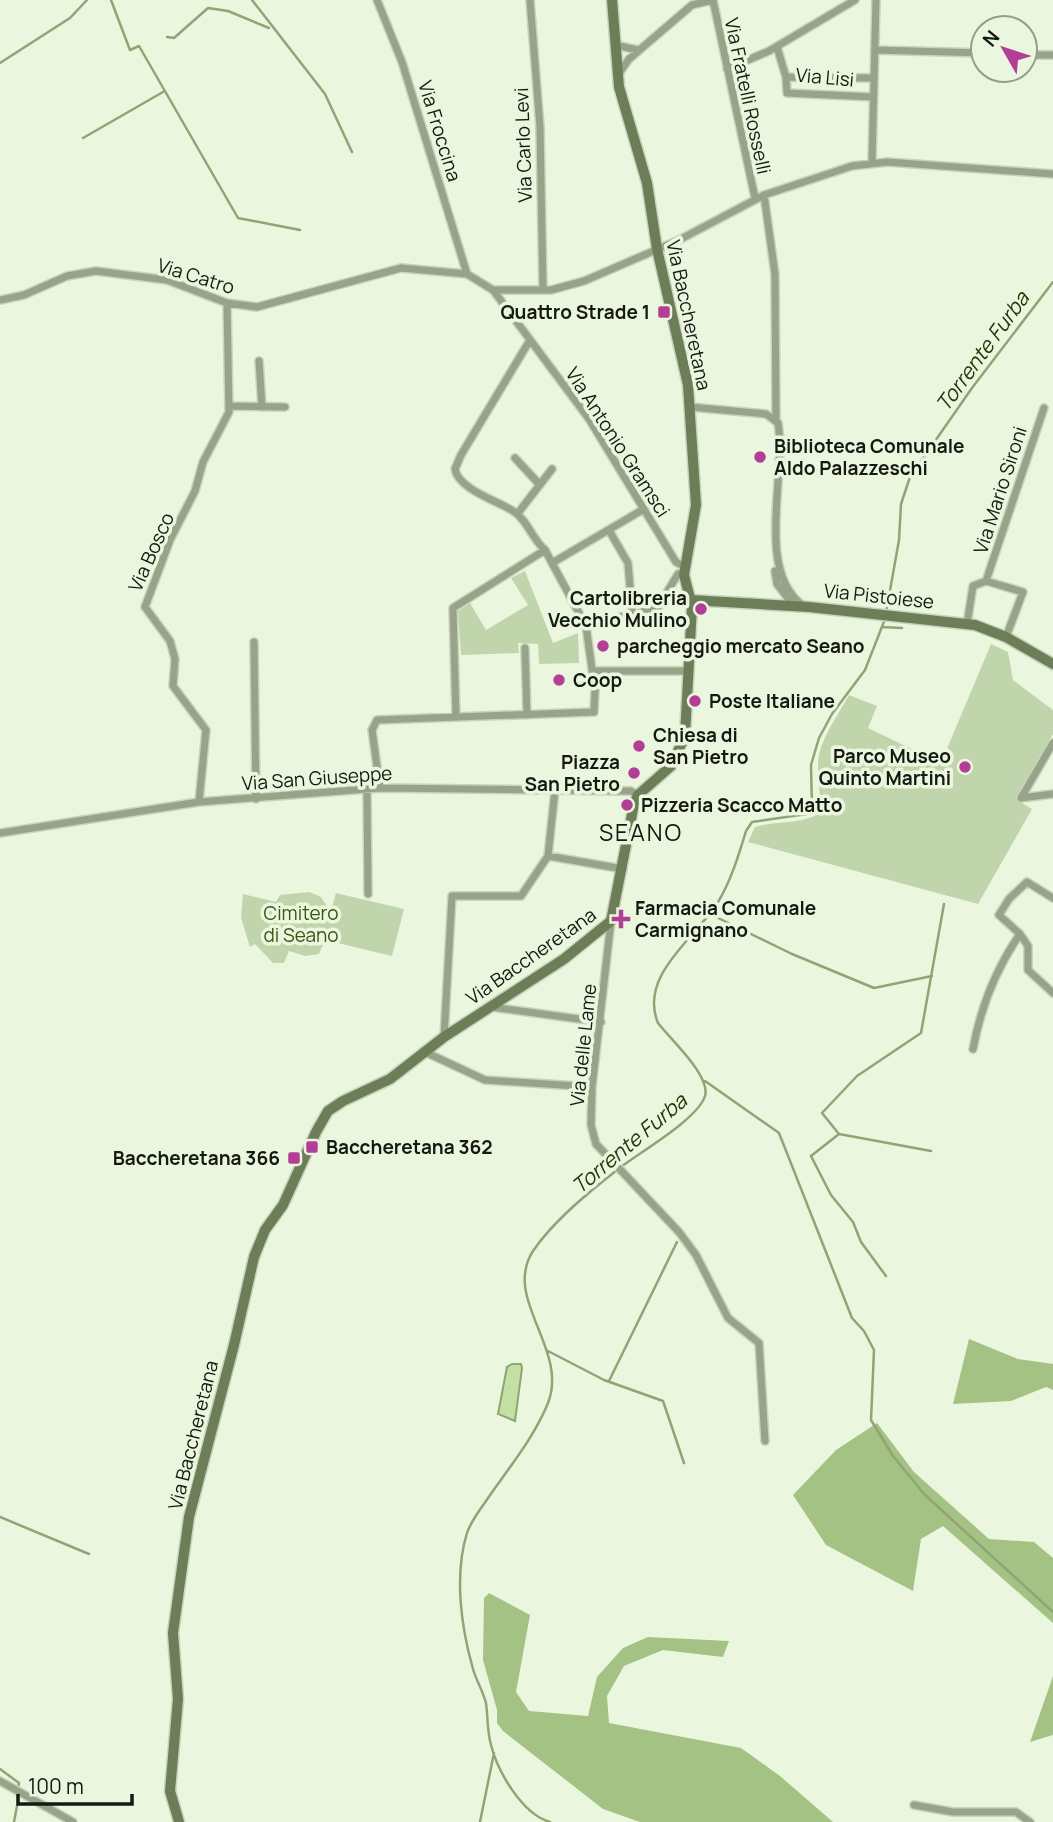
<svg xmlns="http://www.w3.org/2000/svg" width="1053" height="1822" font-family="Manrope,sans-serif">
<rect width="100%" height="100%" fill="#ebf6de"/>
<!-- green -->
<path fill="#c1d5ac" d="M525 571 553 643 578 633 579 663 539 664 538 644 518 643 519 653 461 655 458 611 470 603 486 630 528 605 511 578Z
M991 644 1008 652 1013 680 1053 710V734L1017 800 1032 809 978 904 748 842 755 827C775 821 796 824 815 816 823 797 818 786 818 767 817 742 838 716 849 695L877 706 868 728 941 763Z
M309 892 321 897 327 906 332 907 336 893 404 909 392 956 325 940 319 954 305 956 289 951 284 963H273L255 944 250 947 241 918 243 894 276 902 280 895Z"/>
<!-- forest -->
<path fill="#a5c285" d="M969 1339 1018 1359 1053 1364V1390L1046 1387 1011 1401 953 1404Z
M877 1423 914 1472 989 1539 1034 1542 1053 1558V1623L943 1526 921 1539 913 1591 826 1545 793 1495 836 1450Z
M489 1593 530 1615 516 1692 529 1711 588 1716 597 1677 623 1648 648 1637 729 1641 723 1657 663 1650 624 1666 607 1696 609 1723 741 1748 780 1776 833 1822H640L603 1809 503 1731 497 1723V1710L483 1660 484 1598Z
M1053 1676V1735L1030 1742Z"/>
<!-- water -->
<path fill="#c3e1a2" stroke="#8fa576" stroke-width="2" d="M512 1364H521L522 1368 515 1421 498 1414 507 1367Z"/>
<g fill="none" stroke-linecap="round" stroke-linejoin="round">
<!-- stream -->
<path stroke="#8fa576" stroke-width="2.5" d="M111 0 130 50 139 46 238 218 300 230
M252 0 325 94 352 152
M167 37 174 38 208 8 228 11 269 28
M0 63 70 18 87 0
M83 138 163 92
M886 613 899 540 901 504 910 477 972 388 1053 282
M882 627 902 628
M710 914 792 954 874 988 932 976
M705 1081 779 1133 852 1318 864 1331 874 1350 871 1420 893 1456 924 1494 1053 1612
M839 1134 811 1156 831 1195 853 1222 861 1242 886 1276
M931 1151 839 1134 822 1113 857 1076 921 1033 944 904
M548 1351 604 1380 663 1401 684 1463
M609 1381 677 1242
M0 1517 89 1554
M0 1769 19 1783 18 1788
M14 1822 17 1806
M480 1822 494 1753
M550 1822C522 1814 498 1772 491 1745 487 1731 488 1717 486 1703 483 1691 476 1680 473 1669 461 1627 454 1575 467 1533 471 1521 479 1511 486 1501 507 1470 534 1438 548 1403 569 1349 502 1299 533 1251 554 1220 591 1190 621 1167 640 1152 698 1119 705 1096 711 1076 671 1040 658 1023 638 975 697 937 718 902 731 881 739 854 746 831L752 822 807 814 812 808 811 765 819 738 832 714 865 670 885 619"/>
<defs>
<path id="street" d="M377 0 402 62 467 274
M530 0 540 127 543 290
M713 0 755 198
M615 45 638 50
M777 47 786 77 787 93 873 97
M875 50 983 53
M1025 55H1053
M727 69 769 51 855 0
M620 72 629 59 692 5 713 0
M786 77 873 78
M872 162 876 0
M764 195 775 274 776 420
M493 290H551L584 281 679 240 764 195 852 166 887 162 1053 174
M0 300 24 295 67 276 96 271 167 280 227 303 257 307 401 268 467 274 493 290 589 419 676 562 685 567
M530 340 461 455 455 469C458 489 498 501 513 511 527 519 532 539 545 550
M259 361 262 407
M230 406 285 407
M690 407 766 414 778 423C787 476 755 568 802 605
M515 458 540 485
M518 513 552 469
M552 563 644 509
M775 571 777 584 793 605
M630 614 657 609 678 574 684 573
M967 624 973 586 986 581
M586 626 628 615 632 610 628 563 610 532
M1006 637 1023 592 986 581 1044 408
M254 642 256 799
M525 648 527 715
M593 671H686
M380 788 372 730 377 720 594 712 595 691 586 626 545 550 453 608 456 717
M367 790 368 894
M1021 798 1053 743
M1021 798 1053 794
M199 802 206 730 173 686 175 659 170 641 145 607 170 540 195 491 203 462 229 412 227 303
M0 833 199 802 380 788 631 791 638 795
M548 856 555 790
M611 921 592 1087 591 1125 596 1144 679 1232 696 1255 728 1318 759 1343 765 1441
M1020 934 1028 946V970L1053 993
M491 1007 601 1022
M444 1037 452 896H521L548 856 623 869
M973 1049C981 1006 995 970 1020 934L999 915 1009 899 1027 882 1053 898
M425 1052 485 1080 592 1087
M0 1781 73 1822
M914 1805 953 1812H1016L1030 1822"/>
<path id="secondary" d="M691 600 809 607 975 625 1006 637 1053 664
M179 1822 170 1791 178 1699 173 1633 189 1517 234 1345 254 1257 265 1230 283 1205 316 1132 328 1111 343 1101 390 1079 444 1037 564 959 611 921 634 804 638 795 671 766 685 736 692 606 684 575 696 505 688 385 657 249 647 183 619 87 612 0"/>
</defs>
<!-- street casing -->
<use href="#street" stroke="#c9d3bd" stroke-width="10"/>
<!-- secondary casing -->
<use href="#secondary" stroke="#c9d3bd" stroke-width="13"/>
<!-- street -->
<use href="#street" stroke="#97a489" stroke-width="7"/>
<!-- secondary -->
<use href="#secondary" stroke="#6c7e57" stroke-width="10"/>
</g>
<!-- markers -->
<g fill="#b33e96" stroke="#ebf6de" stroke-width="2.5">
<rect x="657" y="305" width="14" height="14" rx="3.5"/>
<circle cx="760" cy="457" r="7"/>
<circle cx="701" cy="609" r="7"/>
<circle cx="603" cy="646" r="7"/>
<circle cx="559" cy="680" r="7"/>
<circle cx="695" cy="701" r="7"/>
<circle cx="639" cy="746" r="7"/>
<circle cx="965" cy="767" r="7"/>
<circle cx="634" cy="773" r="7"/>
<circle cx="627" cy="805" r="7"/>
<path d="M617.5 908.5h7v7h7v7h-7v7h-7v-7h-7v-7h7z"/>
<rect x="305" y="1140" width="14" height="14" rx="3.5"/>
<rect x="287" y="1151" width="14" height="14" rx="3.5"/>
</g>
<g text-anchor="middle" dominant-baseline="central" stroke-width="7" stroke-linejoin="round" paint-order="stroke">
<!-- street labels -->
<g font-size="19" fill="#151911" stroke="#ebf6de">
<text transform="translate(825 77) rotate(5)">Via Lisi</text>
<text transform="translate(748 96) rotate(78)">Via Fratelli Rosselli</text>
<text transform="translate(440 131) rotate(73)">Via Froccina</text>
<text transform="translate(523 145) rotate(-92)">Via Carlo Levi</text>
<text transform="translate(196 276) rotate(17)">Via Catro</text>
<text transform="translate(689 315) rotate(78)">Via Baccheretana</text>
<text transform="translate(618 442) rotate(57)">Via Antonio Gramsci</text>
<text transform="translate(1000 490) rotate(-72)">Via Mario Sironi</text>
<text transform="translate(151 552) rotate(-66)">Via Bosco</text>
<text transform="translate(879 596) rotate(6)">Via Pistoiese</text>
<text transform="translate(317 778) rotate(-4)">Via San Giuseppe</text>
<text transform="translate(531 956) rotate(-35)">Via Baccheretana</text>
<text transform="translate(583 1045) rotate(-84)">Via delle Lame</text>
<text transform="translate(193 1435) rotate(-76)">Via Baccheretana</text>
</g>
<!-- poi labels -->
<g font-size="19" font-weight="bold" fill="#151911" stroke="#ebf6de" text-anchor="start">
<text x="650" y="312" text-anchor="end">Quattro Strade 1</text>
<text x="774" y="446">Biblioteca Comunale<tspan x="774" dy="22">Aldo Palazzeschi</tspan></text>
<text x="687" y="598" text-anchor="end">Cartolibreria<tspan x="687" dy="22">Vecchio Mulino</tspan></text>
<text x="617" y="646">parcheggio mercato Seano</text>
<text x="573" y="680">Coop</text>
<text x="709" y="701">Poste Italiane</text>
<text x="653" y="735">Chiesa di<tspan x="653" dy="22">San Pietro</tspan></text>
<text x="951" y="756" text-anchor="end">Parco Museo<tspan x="951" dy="22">Quinto Martini</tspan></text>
<text x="620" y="762" text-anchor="end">Piazza<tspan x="620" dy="22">San Pietro</tspan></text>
<text x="641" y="805">Pizzeria Scacco Matto</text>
<text x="635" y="908">Farmacia Comunale<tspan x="635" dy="22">Carmignano</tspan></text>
<text x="326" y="1147">Baccheretana 362</text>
<text x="280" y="1158" text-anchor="end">Baccheretana 366</text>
</g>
<!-- park labels -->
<g font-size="19" fill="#3c5614" stroke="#ebf6de">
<text x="301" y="913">Cimitero<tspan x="301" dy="22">di Seano</tspan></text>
</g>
<!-- water labels -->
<g font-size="21" font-style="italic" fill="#253709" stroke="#ebf6de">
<text transform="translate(982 351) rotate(-54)">Torrente Furba</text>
<text transform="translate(629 1143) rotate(-40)">Torrente Furba</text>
</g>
<!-- quarter labels -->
<g font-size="23" letter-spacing="2" fill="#151911" stroke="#ebf6de">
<text x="641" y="832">SEANO</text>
</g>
</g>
<!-- north arrow -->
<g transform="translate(1004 49) rotate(309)"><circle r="33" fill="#ebf6de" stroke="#959e8c" stroke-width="2"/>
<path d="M0-5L12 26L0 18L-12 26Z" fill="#b33e96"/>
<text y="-10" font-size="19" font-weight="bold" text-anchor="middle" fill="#151911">N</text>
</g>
<!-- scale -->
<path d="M18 1794v10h114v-10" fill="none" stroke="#151911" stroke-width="3.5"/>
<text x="28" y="1794" font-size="21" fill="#151911" stroke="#ebf6de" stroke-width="5" paint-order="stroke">100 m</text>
</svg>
